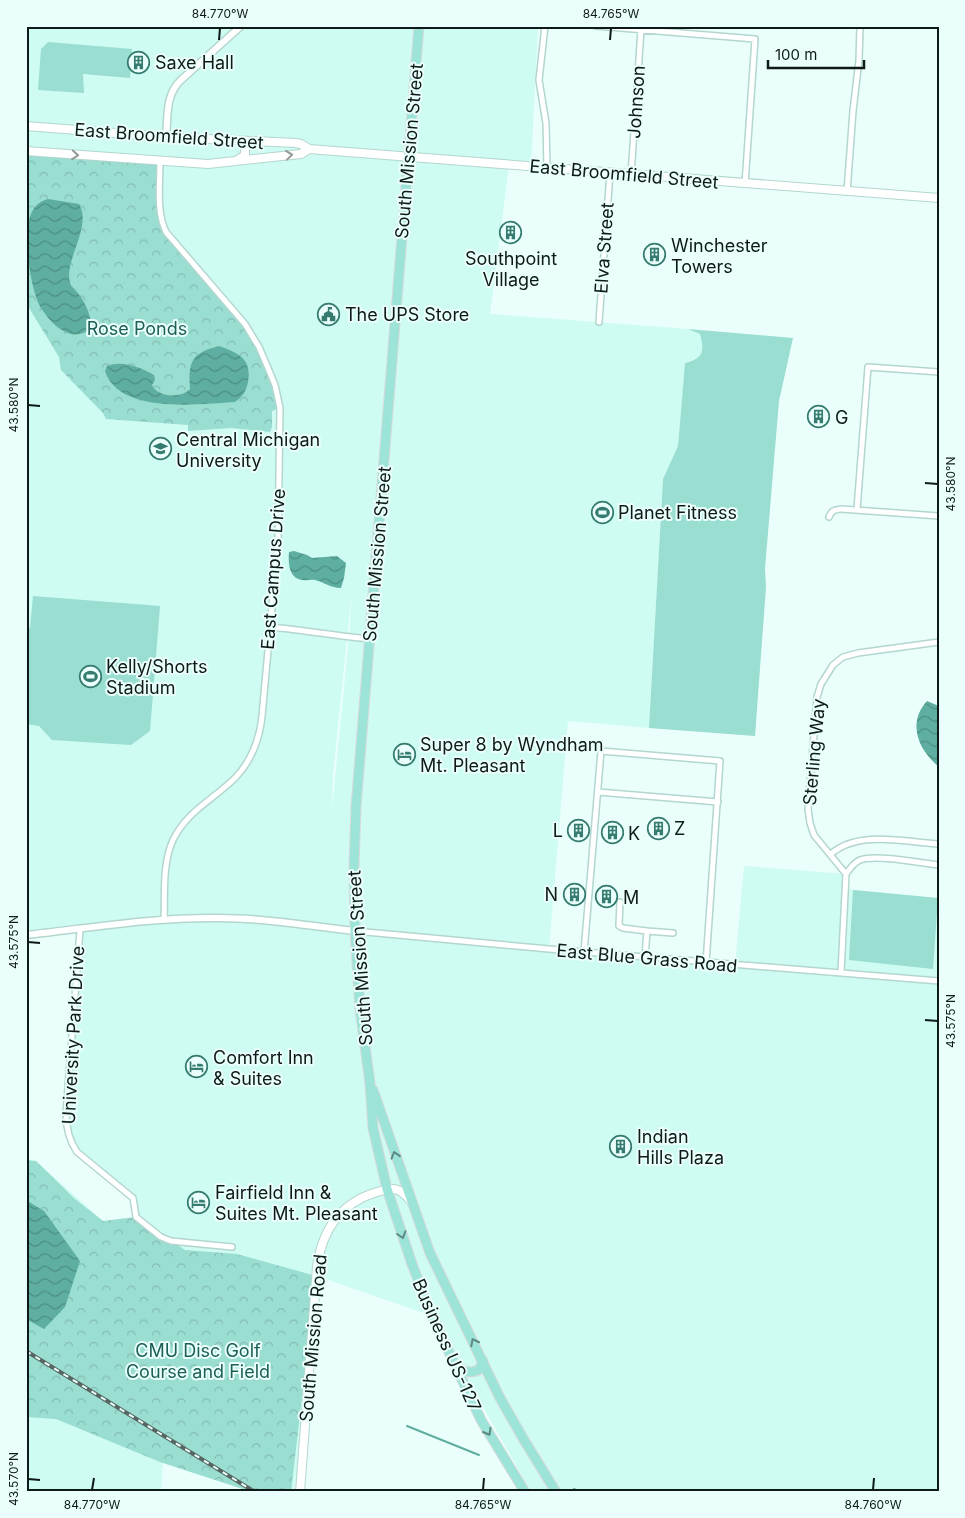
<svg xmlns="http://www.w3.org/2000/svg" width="965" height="1518" font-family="Inter,sans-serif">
<defs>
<pattern id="park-crowns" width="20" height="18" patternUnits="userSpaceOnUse" patternTransform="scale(1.25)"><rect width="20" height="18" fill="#9addd1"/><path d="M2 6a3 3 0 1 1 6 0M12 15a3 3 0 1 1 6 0" fill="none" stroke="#84bdb3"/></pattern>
<pattern id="water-waves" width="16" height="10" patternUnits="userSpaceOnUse" patternTransform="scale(1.25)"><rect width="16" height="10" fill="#5eafa1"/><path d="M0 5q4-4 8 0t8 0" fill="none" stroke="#4c8e82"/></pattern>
</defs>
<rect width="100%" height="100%" fill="#eafffb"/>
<!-- built -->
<path fill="#cefbf2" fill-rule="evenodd" d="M26 26H538L531 167 509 166 490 314 688 329 700 334 704 347 699 357 685 363 678 446 663 479 649 728 568 721 549 949 735 965 744 866 846 874 845 889 939 898V1492H531L432 1316 317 1276 303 1449 293 1492H252L163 1463 161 1492H26V1160L36 1161 103 1221 136 1217 133 1198 77 1152 66 1126 80 930 26 935ZM352 590 349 637 332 809 333 775Z"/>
<!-- green -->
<path fill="#9addd1" d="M48 42 132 49 130 78 83 74 84 93 38 90 41 49Z
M688 329 793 338 779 401 765 569 766 587 755 736 649 728 663 479 678 446 685 363C703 358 705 352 700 334Z
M33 596 160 606 150 731 131 745 52 740 39 726 26 724V628H30Z
M853 890 938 898 933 969 849 960Z"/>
<!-- park -->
<path fill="url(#park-crowns)" d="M26 151 160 162 162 225 253 337 268 368 280 408 272 411V427L270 432 231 428 188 431V425L106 419 103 413 61 370 59 357 26 303Z
M26 1160 36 1161 75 1199 103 1221 136 1217 185 1250 237 1254 316 1276 291 1492H252L160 1462 56 1419 26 1417Z"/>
<!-- water -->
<path fill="url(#water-waves)" d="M48 199 79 204C91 223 70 253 69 274 69 278 70 283 71 286 82 295 92 314 91 328 72 345 52 325 41 308 30 290 21 228 33 210 37 203 42 201 48 199Z
M219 346C239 353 252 359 248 382 246 392 242 397 235 402 200 404 119 415 105 371L107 366C122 360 140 367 154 375L155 380 152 385C157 397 181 399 190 389 188 361 192 353 219 346Z
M294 551 307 555 312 558 337 556 346 563 344 578 341 588C330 588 324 582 315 580 311 579 307 581 303 580 289 579 288 563 289 552Z
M927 701 939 706V767C918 750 907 723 927 701Z
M26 1200 44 1211 80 1261 65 1307 44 1329 26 1319Z"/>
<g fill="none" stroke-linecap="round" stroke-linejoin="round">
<!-- stream -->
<path stroke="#5eafa1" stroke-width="2" d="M407 1426 479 1455
M574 1489 580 1492"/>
<defs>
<path id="minor" d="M545 26 539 80 546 123 547 168
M596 26 755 39 745 184
M160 162C160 185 156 211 166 232L245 324 259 347 268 368 275 385 280 408 278 541 262 716C260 738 251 762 235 778 214 799 187 811 173 840 162 864 165 894 164 920
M631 175 641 30
M847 192 853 111 859 60 860 26
M599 322 610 173
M857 509 868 367 939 372
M829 517C832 510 834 510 841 509L939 516
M270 627C304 630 336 636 370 639
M598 792 718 802
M831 854C858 830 905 842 939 844
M846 874C850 869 853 863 860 860 876 854 920 863 939 865
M620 902 619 926 623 928 647 931
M80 930 66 1114C66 1129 69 1140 77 1152L133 1198 136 1217 161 1237 171 1241 232 1247
M355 931 549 949 939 981
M584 952 601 751 720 761 706 963
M645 957 647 931 673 933
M841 972 846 874 814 835 810 823 808 809 817 697 821 684 833 665 843 657 858 653 939 642"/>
<path id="tertiary" d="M166 137C168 117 165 95 181 80L241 26
M26 935C90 928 155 917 219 918 264 918 310 926 355 931"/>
<path id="secondary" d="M26 126 166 137 296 143 301 144 309 149 939 198
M26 151 208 164 301 154 309 149
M236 161 245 155V147L241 141
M300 1492 317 1267C322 1230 340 1203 377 1192 395 1187 399 1187 411 1201"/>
<path id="primary" d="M419 26 356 807 354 867 355 931 360 1009 370 1083 373 1128 387 1189 412 1264 432 1316 481 1420 525 1492
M373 1090 430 1253 499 1396 524 1440 556 1492
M455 1364C462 1371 470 1375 480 1369L483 1361"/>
</defs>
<!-- minor casing -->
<use href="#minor" stroke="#b3d6cf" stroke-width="8"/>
<!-- tertiary casing -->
<use href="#tertiary" stroke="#b3d6cf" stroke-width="9"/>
<!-- secondary casing -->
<use href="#secondary" stroke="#b3d6cf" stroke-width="10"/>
<!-- primary casing -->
<use href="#primary" stroke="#d8dada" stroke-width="11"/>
<!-- minor -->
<use href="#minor" stroke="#fff" stroke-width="5"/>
<!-- tertiary -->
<use href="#tertiary" stroke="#fff" stroke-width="6"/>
<!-- secondary -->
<use href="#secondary" stroke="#fff" stroke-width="8"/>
<!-- primary -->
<use href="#primary" stroke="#9ce3d8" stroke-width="9"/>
<defs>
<path id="rail" d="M26 1351 255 1492"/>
</defs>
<!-- rail casing -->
<use href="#rail" stroke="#576663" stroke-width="4"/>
<!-- rail -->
<use href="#rail" stroke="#eafffb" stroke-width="2" stroke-dasharray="5.5" stroke-linecap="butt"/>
</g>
<!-- one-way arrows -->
<defs><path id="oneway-chevron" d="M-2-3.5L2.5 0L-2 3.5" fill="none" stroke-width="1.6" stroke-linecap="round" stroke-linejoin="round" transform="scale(1.25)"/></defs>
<g stroke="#939897">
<use href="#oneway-chevron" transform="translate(75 155) rotate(4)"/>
<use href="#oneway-chevron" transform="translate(289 155) rotate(-7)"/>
</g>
<g stroke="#5c8982">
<use href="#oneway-chevron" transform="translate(395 1155) rotate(-107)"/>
<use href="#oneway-chevron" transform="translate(402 1235) rotate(72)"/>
<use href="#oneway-chevron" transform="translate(474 1342) rotate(-117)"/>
<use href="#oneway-chevron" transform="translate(488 1432) rotate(60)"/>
</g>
<!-- ticks -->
<path fill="none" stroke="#0e1a18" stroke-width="2" d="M219 40 220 28M610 40 611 28M28 405 40 406M925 483 938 484M28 942 40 943M925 1020 938 1021M28 1479 40 1480M92 1490 94 1478M483 1490 484 1478M873 1490 874 1478"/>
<!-- icons -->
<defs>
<symbol id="building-ring" viewBox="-11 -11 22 22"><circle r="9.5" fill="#eafffb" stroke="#367b70" stroke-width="1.5"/><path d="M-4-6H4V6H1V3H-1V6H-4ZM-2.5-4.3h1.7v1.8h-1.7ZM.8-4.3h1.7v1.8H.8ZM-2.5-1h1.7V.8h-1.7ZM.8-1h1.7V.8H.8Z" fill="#367b70"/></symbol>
<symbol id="civic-ring" viewBox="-11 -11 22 22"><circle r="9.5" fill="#eafffb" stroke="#367b70" stroke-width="1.5"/><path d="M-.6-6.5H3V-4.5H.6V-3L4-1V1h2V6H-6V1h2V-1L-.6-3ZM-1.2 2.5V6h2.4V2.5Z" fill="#367b70"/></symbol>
<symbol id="university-ring" viewBox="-11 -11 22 22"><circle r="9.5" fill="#eafffb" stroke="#367b70" stroke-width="1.5"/><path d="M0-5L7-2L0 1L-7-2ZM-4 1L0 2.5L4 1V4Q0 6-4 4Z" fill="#367b70"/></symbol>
<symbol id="stadium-ring" viewBox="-11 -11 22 22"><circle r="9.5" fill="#eafffb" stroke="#367b70" stroke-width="1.5"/><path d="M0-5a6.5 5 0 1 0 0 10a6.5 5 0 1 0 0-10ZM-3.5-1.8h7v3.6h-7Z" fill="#367b70"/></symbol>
<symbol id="hotel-ring" viewBox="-11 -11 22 22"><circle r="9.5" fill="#eafffb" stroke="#367b70" stroke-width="1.5"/><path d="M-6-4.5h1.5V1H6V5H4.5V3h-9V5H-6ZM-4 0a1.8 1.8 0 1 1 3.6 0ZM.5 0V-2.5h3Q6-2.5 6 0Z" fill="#367b70"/></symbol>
</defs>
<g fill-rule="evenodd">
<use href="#building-ring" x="126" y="50" width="25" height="25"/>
<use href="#building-ring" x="498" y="220" width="25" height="25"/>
<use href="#building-ring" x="642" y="242" width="25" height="25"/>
<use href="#civic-ring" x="316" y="302" width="25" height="25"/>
<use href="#building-ring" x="806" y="404" width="25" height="25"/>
<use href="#university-ring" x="148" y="436" width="25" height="25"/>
<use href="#stadium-ring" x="590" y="500" width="25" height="25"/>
<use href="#stadium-ring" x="78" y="664" width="25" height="25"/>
<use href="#hotel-ring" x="392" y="742" width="25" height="25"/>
<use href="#building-ring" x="646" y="816" width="25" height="25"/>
<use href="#building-ring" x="566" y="818" width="25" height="25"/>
<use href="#building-ring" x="600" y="820" width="25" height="25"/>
<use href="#building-ring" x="562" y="882" width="25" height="25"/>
<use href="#building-ring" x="594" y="884" width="25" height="25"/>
<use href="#hotel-ring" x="184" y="1054" width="25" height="25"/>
<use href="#building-ring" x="608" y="1134" width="25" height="25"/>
<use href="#hotel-ring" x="186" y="1190" width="25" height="25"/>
</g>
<g text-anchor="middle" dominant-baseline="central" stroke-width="4" stroke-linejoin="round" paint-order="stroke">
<!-- poi labels -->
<g font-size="18" fill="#0e1a18" stroke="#eafffb" text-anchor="start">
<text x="155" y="62">Saxe Hall</text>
<text x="671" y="245">Winchester<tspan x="671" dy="21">Towers</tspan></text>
<text x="511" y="258" text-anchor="middle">Southpoint<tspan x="511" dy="21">Village</tspan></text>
<text x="345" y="314">The UPS Store</text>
<text x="835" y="417">G</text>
<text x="176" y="439">Central Michigan<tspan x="176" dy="21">University</tspan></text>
<text x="618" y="512">Planet Fitness</text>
<text x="106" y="666">Kelly/Shorts<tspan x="106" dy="21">Stadium</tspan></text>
<text x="420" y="744">Super 8 by Wyndham<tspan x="420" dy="21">Mt. Pleasant</tspan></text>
<text x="674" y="828">Z</text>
<text x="563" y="830" text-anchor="end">L</text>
<text x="628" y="833">K</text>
<text x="558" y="894" text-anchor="end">N</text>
<text x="623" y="897">M</text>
<text x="213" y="1057">Comfort Inn<tspan x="213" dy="21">&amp; Suites</tspan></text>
<text x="637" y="1136">Indian<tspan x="637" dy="21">Hills Plaza</tspan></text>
<text x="215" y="1192">Fairfield Inn &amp;<tspan x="215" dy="21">Suites Mt. Pleasant</tspan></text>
</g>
<!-- street labels -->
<g font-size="18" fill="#0e1a18" stroke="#eafffb">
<text transform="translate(636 102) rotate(-86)">Johnson</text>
<text transform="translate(169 136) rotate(4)">East Broomfield Street</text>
<text transform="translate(409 151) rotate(-85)">South Mission Street</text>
<text transform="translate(624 174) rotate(5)">East Broomfield Street</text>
<text transform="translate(604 248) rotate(-86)">Elva Street</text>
<text transform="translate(377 554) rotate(-85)">South Mission Street</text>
<text transform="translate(273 569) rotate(-86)">East Campus Drive</text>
<text transform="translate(814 752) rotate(-85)">Sterling Way</text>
<text transform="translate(360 958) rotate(-94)">South Mission Street</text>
<text transform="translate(647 958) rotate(5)">East Blue Grass Road</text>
<text transform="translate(73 1035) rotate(-87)">University Park Drive</text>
<text transform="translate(313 1338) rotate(-85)">South Mission Road</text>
<text transform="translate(447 1345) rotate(66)">Business US-127</text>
</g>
<!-- park labels -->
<g font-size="18" fill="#1d5f56" stroke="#eafffb">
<text x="137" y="328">Rose Ponds</text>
<text x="198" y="1350">CMU Disc Golf<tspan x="198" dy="21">Course and Field</tspan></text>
</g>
</g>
<!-- border -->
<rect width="965" height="1518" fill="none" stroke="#eafffb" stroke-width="55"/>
<!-- scale -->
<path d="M768 60v8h96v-8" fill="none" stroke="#0e1a18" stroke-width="2.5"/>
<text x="775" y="60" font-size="15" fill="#0e1a18" stroke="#eafffb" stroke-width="4" paint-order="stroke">100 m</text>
<rect x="28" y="28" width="910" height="1462" fill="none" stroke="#0e1a18" stroke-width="2"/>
<g font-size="12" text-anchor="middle" fill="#0e1a18">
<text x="220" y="18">84.770°W</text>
<text x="611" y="18">84.765°W</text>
<text transform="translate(14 405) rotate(-90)" y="4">43.580°N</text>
<text transform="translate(951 484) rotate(-90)" y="4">43.580°N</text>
<text transform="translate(14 942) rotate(-90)" y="4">43.575°N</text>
<text transform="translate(951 1021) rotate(-90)" y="4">43.575°N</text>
<text transform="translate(14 1479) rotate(-90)" y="4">43.570°N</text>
<text x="92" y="1509">84.770°W</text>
<text x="483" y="1509">84.765°W</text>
<text x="873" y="1509">84.760°W</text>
</g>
</svg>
